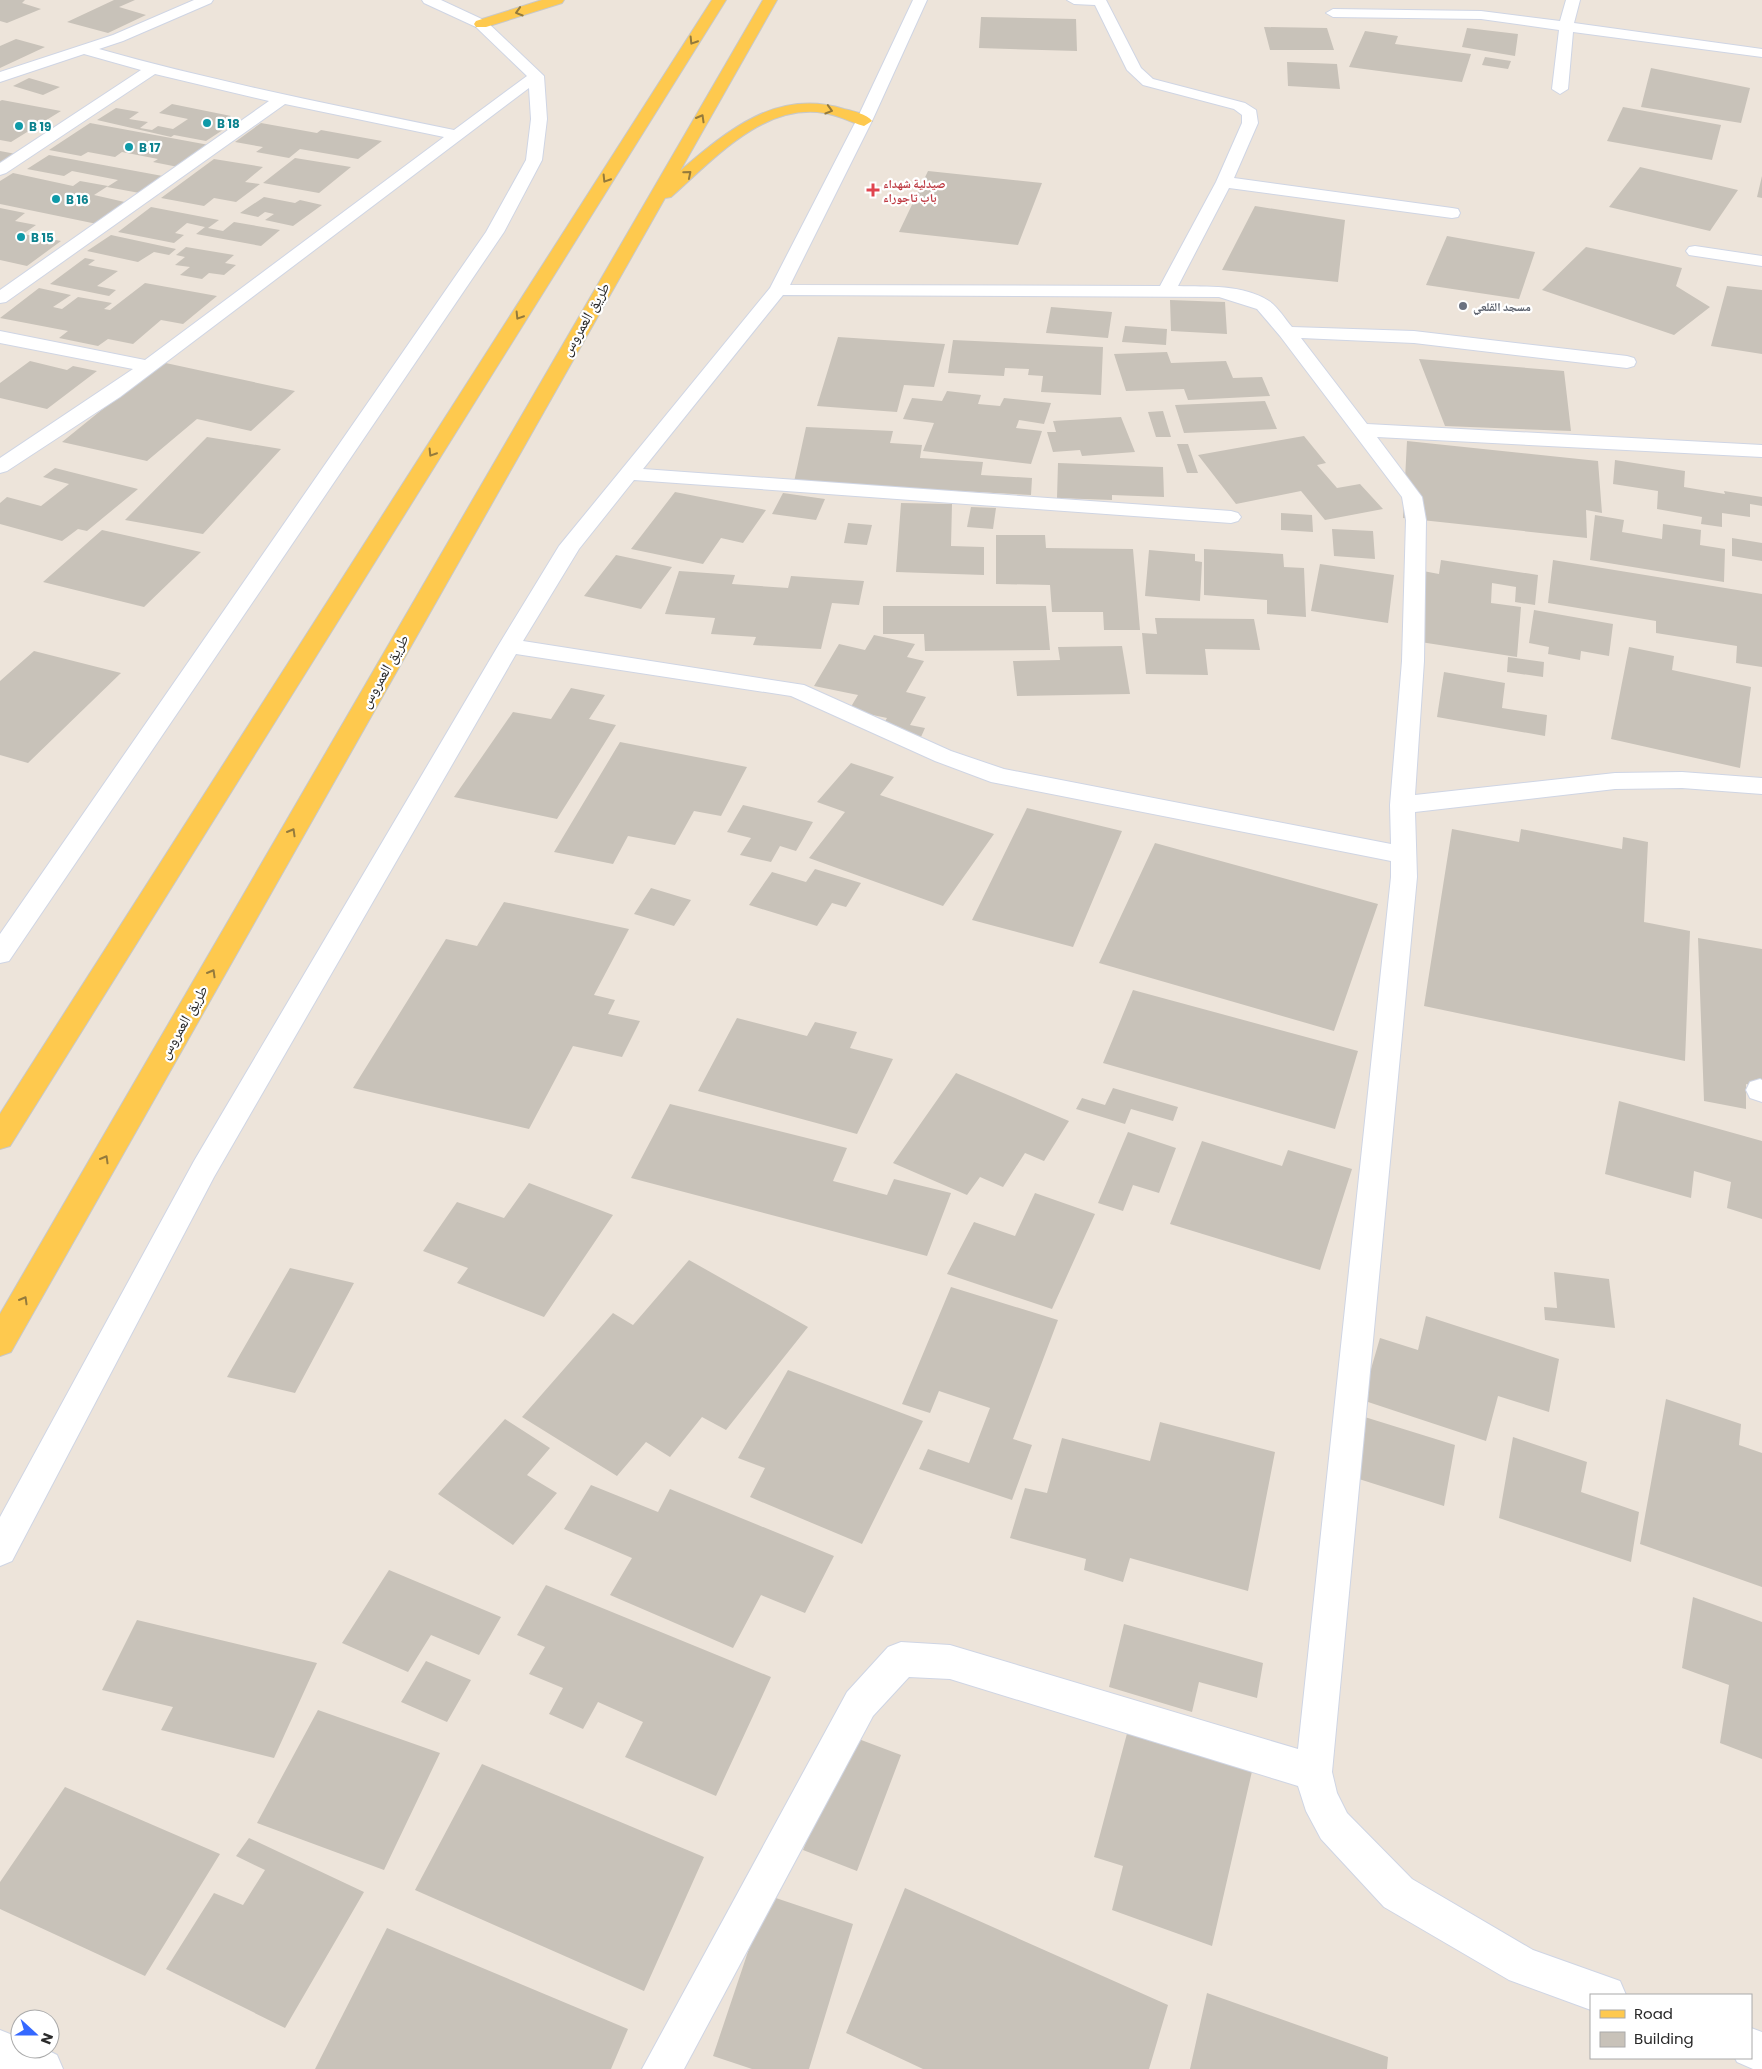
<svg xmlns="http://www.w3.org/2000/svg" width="1762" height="2069" font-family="Poppins,'Noto Naskh Arabic',sans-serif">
<rect width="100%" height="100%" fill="#ede4da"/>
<!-- building -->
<path fill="#c8c2b9" d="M0 0H25L22 3 41 9 7 23 0 21Z
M114 0H135L119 7 146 15 108 33 67 22Z
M981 17 1076 19 1077 51 979 48Z
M1264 27 1327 28 1334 50H1270Z
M1467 28 1518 34 1515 56 1462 47Z
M1365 31 1398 36 1395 44 1471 54 1462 82 1349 67Z
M16 39 45 47 0 68V46Z
M1485 57 1511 61 1508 69 1482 65Z
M1287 62 1337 64 1340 89 1288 86Z
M1651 68 1750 88 1741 123 1641 107Z
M29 78 60 87 43 95 13 86Z
M2 100 61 111 11 142 0 140V101Z
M172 104 231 116 229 118 238 120 206 141 174 135 171 137 97 120 116 108 139 112 129 119 148 122 140 128 152 130 158 126 173 129 188 119 159 113Z
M1623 107 1721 125 1712 160 1607 141Z
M90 123 209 145 178 167 153 162 158 159 122 152 115 157 88 152 81 156 49 150Z
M261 123 317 133 321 130 382 141 358 159 300 149 289 158 256 152 263 147 235 142Z
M0 151 16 154 0 164Z
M49 155 168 177 145 194 107 187 118 180 72 171 64 176 27 169Z
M295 158 351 167 319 193 263 183Z
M214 159 263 167 245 182 260 184 236 202 214 198 204 206 161 198Z
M1640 167 1738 190 1710 231 1609 207Z
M928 171 1042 183 1018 245 899 232Z
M13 173 73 186 80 181 108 186 94 195 129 203 97 224 0 204V181Z
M1762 176V198L1757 197Z
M264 197 295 203 300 200 322 205 293 226 265 220 274 214 265 212 258 217 240 213Z
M1255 206 1345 220 1338 282 1222 270Z
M151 207 219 220 208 228 223 231 234 222 280 230 261 246 196 234 205 227 187 223 175 233 184 235 174 243 118 232Z
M0 208 25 213 15 221 36 225 23 234 61 241 27 266 0 260Z
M111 235 176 249 169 255 154 252 138 262 87 251Z
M1447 236 1535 252 1519 299 1426 285Z
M186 247 234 255 225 263 236 265 224 275 209 273 202 279 180 275 190 267 175 265 185 257 176 255Z
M1586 247 1682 268 1676 286 1710 307 1674 335 1542 290Z
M85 258 95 260 88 265 118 271 97 286 116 290 109 296 50 284Z
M145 283 217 296 183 324 161 320 133 344 108 339 98 346 59 338 68 331 0 318 39 288 71 295 53 307 62 309 78 297 112 303 104 309 110 310Z
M1727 286 1762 290V354L1711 346Z
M1170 300 1225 302 1227 334 1171 331Z
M1051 307 1112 312 1108 338 1046 333Z
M1125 326 1167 329 1166 345 1122 342Z
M838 337 945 344 934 387 904 385 897 412 817 406Z
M953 340 1103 347 1101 395 1041 392 1043 376 1028 375 1029 369 1005 368 1004 376 948 373Z
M1167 352 1171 363 1226 361 1233 378 1262 377 1270 396 1188 400 1184 389 1126 391 1114 354Z
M1419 359 1564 371 1571 431 1445 426Z
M30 361 67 370 73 366 97 371 47 409 0 398V383Z
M161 362 295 391 251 431 197 419 147 461 62 442Z
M947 391 981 395 978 404 1000 406 1004 398 1051 403 1044 424 1019 420 1016 428 1042 431 1031 464 923 451 934 423 903 419 912 398 942 401Z
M1265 401 1277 429 1184 433 1175 405Z
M1163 411 1171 437H1156L1148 412Z
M1121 417 1135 452 1082 456 1080 450 1053 452 1047 432H1056L1053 421Z
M806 427 893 431 890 443 922 445 920 458 983 462 981 475 1032 478 1031 495 794 482Z
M1304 436 1326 463 1317 465 1337 488 1360 484 1383 509 1325 520 1301 491 1236 504 1198 455Z
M207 437 281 449 203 534 125 520Z
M1407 441 1598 461 1602 513 1586 510 1587 538 1403 518Z
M1177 444H1188L1198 473H1187Z
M1615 460 1685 471 1684 487 1725 494 1724 491 1762 497V506L1750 504V517L1722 513V527L1701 524 1702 517 1657 509 1658 491 1613 484Z
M1058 463 1163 467 1164 497 1112 495V500L1057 498Z
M55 468 138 489 87 531 78 529 62 541 0 524V503L7 497 41 506 69 484 43 477Z
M675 492 766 510 743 543 721 538 703 564 631 549Z
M783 493 825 499 816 520 772 514Z
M901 503 952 504 951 546 984 547V575L896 572Z
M971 507 996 508 993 529 967 527Z
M1281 513 1312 515 1313 532 1281 530Z
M1595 515 1624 520 1622 532 1662 539 1663 524 1701 530 1700 545 1725 549 1724 582 1590 560Z
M848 523 872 525 867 545 844 543Z
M1332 529 1373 531 1375 559 1334 556Z
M102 530 201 552 144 607 43 582Z
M996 535H1045L1046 548 1133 549 1140 630H1104L1103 612H1052L1050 585 996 584Z
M1732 538 1762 543V561L1732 556Z
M1204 549 1283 554 1284 567 1304 568 1306 617 1267 614V600L1204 595Z
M1149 550 1195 554V561L1202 562 1200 601 1145 596Z
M616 555 672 567 641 609 584 596Z
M1441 560 1538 575 1535 605 1515 602 1516 587 1492 583 1491 603 1521 607 1517 657 1414 641 1423 571 1439 574Z
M1553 560 1762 594V667L1736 663 1737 646 1656 633V621L1548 603Z
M1320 564 1394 575 1388 623 1311 611Z
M679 571 735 575 732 584 788 588 791 576 864 581 859 605 832 603 821 649 753 645 756 637 711 634 715 618 665 614Z
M883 606H1046L1050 650 925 651 924 634H883Z
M1534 610 1613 624 1609 656 1581 651 1580 660 1548 654 1549 647 1529 643Z
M1155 618 1254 619 1260 650 1205 649 1208 675 1146 674 1142 633 1157 634Z
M874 635 915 644 907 657 924 661 906 692 926 697 910 725 925 728 921 737 883 725 887 718 849 710 858 695 814 686 839 644 865 650Z
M1122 646 1130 694 1017 696 1013 661 1060 660 1058 647Z
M1629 647 1674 656 1672 670 1751 687 1740 768 1611 739Z
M34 651 121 673 28 763 0 755V681Z
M1508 657 1544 662 1543 677 1507 672Z
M1444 672 1505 683 1502 708 1547 715 1545 736 1437 717Z
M571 688 605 695 589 719 616 725 557 819 454 797 513 712 551 719Z
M620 742 747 767 721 816 694 811 675 845 628 836 613 864 554 852Z
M851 763 894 777 880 795 994 834 943 906 809 858 845 812 817 802Z
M743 805 813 822 796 851 780 846 771 862 740 855 751 838 727 832Z
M1027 808 1122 831 1073 947 972 920Z
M1452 829 1519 842 1521 829 1622 849 1623 837 1648 842 1644 922 1690 931 1685 1061 1424 1006Z
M1155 843 1378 904 1334 1031 1099 963Z
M815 869 861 883 846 907 832 903 817 926 749 905 772 872 806 882Z
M651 888 691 900 674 926 634 914Z
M504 902 629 929 594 995 615 1000 608 1014 640 1021 622 1057 573 1046 529 1129 353 1088 446 939 477 946Z
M1698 938 1762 949V1087L1746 1084V1109L1704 1101Z
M1133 990 1358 1051 1335 1129 1103 1063Z
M737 1018 807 1036 815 1022 857 1032 850 1048 893 1059 857 1134 698 1091Z
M956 1073 1069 1121 1044 1161 1025 1153 1003 1187 980 1177 967 1195 893 1163Z
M1113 1088 1178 1107 1173 1121 1131 1109 1125 1124 1076 1109 1082 1098 1105 1105Z
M1619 1101 1762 1141V1219L1727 1208 1731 1182 1694 1171 1691 1198 1605 1174Z
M670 1104 847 1148 833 1181 887 1195 894 1179 951 1193 927 1256 631 1178Z
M1128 1132 1176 1148 1159 1193 1133 1185 1123 1211 1098 1203Z
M1202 1141 1282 1166 1288 1150 1352 1169 1320 1270 1170 1224Z
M529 1183 613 1215 544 1317 457 1283 468 1268 423 1251 457 1202 504 1218Z
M1035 1193 1095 1214 1052 1309 947 1274 974 1222 1015 1236Z
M689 1260 808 1327 726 1430 702 1417 670 1457 646 1442 617 1476 522 1417 613 1313 633 1325Z
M290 1268 354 1283 295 1393 227 1377Z
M1554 1272 1609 1279 1615 1328 1545 1320 1544 1307 1557 1308Z
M951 1287 1058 1320 1013 1439 1032 1445 1012 1500 919 1469 928 1449 969 1463 990 1408 939 1391 930 1413 902 1404Z
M1426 1316 1559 1359 1549 1412 1498 1396 1486 1441 1362 1400 1380 1338 1418 1350Z
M788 1370 923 1421 862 1544 750 1497 765 1468 738 1458Z
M1666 1399 1741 1424 1739 1445 1762 1453V1587L1640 1544Z
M1355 1414 1455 1445 1444 1506 1340 1473Z
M505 1419 550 1448 527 1475 557 1493 513 1545 438 1494Z
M1160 1422 1275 1452 1248 1591 1130 1558 1123 1582 1084 1570 1086 1559 1010 1538 1025 1488 1047 1493 1062 1438 1150 1461Z
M1513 1437 1587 1462 1581 1492 1639 1512 1631 1562 1499 1518Z
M591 1485 658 1512 670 1489 834 1556 805 1613 761 1595 733 1648 610 1595 632 1558 564 1529Z
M389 1570 501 1617 479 1655 431 1635 408 1672 342 1643Z
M546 1585 771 1677 716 1796 625 1757 643 1722 598 1702 583 1729 549 1714 563 1688 529 1674 545 1647 517 1635Z
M1693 1597 1762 1622V1759L1720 1743 1729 1685 1682 1668Z
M137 1620 317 1663 274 1758 161 1730 173 1707 102 1690Z
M1124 1624 1263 1663 1257 1698 1199 1682 1192 1712 1109 1687Z
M426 1661 471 1680 447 1722 401 1702Z
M318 1710 440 1753 384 1870 257 1823Z
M1129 1726 1253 1767 1212 1946 1112 1910 1123 1866 1094 1857Z
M848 1735 901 1755 857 1871 803 1850Z
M482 1764 704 1857 644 1991 415 1890Z
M65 1787 220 1854 145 1976 0 1909V1882Z
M249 1838 364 1892 285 2028 166 1969 214 1893 243 1905 265 1870 236 1856Z
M905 1888 1168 2005 1149 2069H923L846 2033Z
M767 1895 853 1924 809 2069H752L713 2056Z
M387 1928 628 2029 611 2069H315Z
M1207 1993 1388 2057 1387 2069H1190Z"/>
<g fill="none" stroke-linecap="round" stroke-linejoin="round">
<defs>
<path id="minor" d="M194 0H213L211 3 123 41 99 49C216 82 335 105 454 130L527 76 476 27 424 3 422 0H441L486 21 544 76 547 119 542 160 504 232 9 961 0 963V934L486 232 526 160 531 119 529 88 120 397 7 471 0 473V458L133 369 0 343V331L145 360 444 137 285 104 6 302 0 303V290L269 101 155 74 6 173 0 175V163L141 70 84 54 0 82V72L113 35Z
M913 0H927L872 121 790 285 1160 286 1216 182 1242 123V115L1234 109 1143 85 1127 70 1095 5 1074 4 1067 0H1106L1141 68 1153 79 1245 103 1256 110 1258 123 1234 178 1452 208 1458 209 1460 213 1458 217 1452 218 1229 188 1178 286C1207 287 1243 284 1269 301 1278 307 1285 319 1292 327L1414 331 1627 356 1634 358 1636 362 1634 366 1627 368 1414 343 1301 338 1367 424 1762 445V457L1377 437 1422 497 1426 520 1424 661 1415 795 1615 773 1682 772 1762 778V794L1682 788 1615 789 1415 812 1417 877 1332 1772 1337 1793 1347 1813 1412 1879 1533 1950 1620 1981 1626 1995H1591V2010L1509 1980 1384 1907 1321 1839 1306 1811 1298 1786 950 1679 909 1677 873 1716 684 2069H642L847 1692 888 1647 901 1642 950 1645 1298 1749 1391 877V861L991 782 935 761 791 696 516 654 214 1177 12 1561 0 1566V1517L194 1161 498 646 559 546 770 288 856 121ZM783 295 1219 297 1257 309 1280 336 1402 497 1406 520 1402 661 1390 805 1391 844 1004 769 951 751 804 685 523 641 579 549 634 480 1231 523 1238 521 1241 517 1238 513 1231 511 643 469Z
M1566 0H1580L1574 23 1762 49V57L1573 32 1568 89 1560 94 1552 89 1559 30 1481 19 1333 17 1326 13 1333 9 1481 11 1560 21Z
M1695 246 1762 256V266L1689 255 1686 251 1689 247Z
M1760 1079 1762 1080V1102L1750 1098 1746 1090 1750 1082Z
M1751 2028 1762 2032V2069H1753L1737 2062 1735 2058H1751Z
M0 2030 20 2038V2049H45L57 2055 63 2069H0Z"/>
<path id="primary" d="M542 0H564L562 3 486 27H476L474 24 476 21Z
M712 0H726L10 1146 0 1149V1114Z
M763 0H777L680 171C728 130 777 88 844 109 853 111 867 114 872 121L864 126C850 122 838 115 824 113 763 103 713 160 671 197L665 198 11 1352 0 1356V1314Z"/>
</defs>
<!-- minor casing -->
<use href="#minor" stroke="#cfd5e4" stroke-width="2"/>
<!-- primary casing -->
<use href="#primary" stroke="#c8c8c8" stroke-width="2"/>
<!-- minor -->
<use href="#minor" fill="#fff" fill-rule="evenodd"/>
<!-- primary -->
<use href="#primary" fill="#fec94e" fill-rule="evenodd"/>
</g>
<!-- one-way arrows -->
<defs><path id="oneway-chevron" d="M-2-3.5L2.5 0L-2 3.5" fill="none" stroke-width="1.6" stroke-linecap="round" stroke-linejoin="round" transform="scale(1.25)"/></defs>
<g stroke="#947a3c">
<use href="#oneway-chevron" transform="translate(519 12) rotate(163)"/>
<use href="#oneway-chevron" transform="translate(693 41) rotate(122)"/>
<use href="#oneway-chevron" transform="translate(829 110) rotate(16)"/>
<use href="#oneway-chevron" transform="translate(701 118) rotate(-60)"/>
<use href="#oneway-chevron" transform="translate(688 174) rotate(-40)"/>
<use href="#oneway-chevron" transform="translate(606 179) rotate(122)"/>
<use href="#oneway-chevron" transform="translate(519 316) rotate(122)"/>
<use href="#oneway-chevron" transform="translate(432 453) rotate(122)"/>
<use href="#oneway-chevron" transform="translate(292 832) rotate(-60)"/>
<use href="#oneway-chevron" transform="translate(212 973) rotate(-60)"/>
<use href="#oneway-chevron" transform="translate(105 1159) rotate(-60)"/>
<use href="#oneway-chevron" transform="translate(24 1300) rotate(-60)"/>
</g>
<!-- markers -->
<g fill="#0f9aa8" stroke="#fff" stroke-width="2">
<circle cx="207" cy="123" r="5"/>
<circle cx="19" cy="126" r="5"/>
<circle cx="129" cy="147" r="5"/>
<circle cx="56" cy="199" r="5"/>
<circle cx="21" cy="237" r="5"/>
</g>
<path fill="#e0444e" stroke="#fff" stroke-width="2" d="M870.5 182.5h5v5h5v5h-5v5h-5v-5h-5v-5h5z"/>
<circle fill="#6b7280" stroke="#fff" stroke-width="2" cx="1463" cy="306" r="5"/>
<g text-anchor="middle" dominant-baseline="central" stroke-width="4.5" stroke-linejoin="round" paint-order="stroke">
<!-- far-culture labels -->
<g font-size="12" font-weight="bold" fill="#0d838f" stroke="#fff" text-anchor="start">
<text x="217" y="123">B 18</text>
<text x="29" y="126">B 19</text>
<text x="139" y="147">B 17</text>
<text x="66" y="199">B 16</text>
<text x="31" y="237">B 15</text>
</g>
<!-- far-health labels -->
<g font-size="12" font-weight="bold" fill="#be3a42" stroke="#fff" text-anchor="start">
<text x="883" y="183">صيدلية شهداء<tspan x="883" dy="14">باب تاجوراء</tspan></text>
</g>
<!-- far-worship labels -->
<g font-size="12" font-weight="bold" fill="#5b616d" stroke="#fff" text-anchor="start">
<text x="1473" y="306">مسجد القلعي</text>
</g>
<!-- street labels -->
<g font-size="15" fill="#2a2a2a" stroke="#fff">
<text transform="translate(585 319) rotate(-60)">طريق العمروس</text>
<text transform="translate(384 671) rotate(-60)">طريق العمروس</text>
<text transform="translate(183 1022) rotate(-60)">طريق العمروس</text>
</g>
</g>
<!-- legend -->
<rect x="1590" y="1994" width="162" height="65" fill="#ffffff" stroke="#aaaaaa"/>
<rect x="1600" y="2010" width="25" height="8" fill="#fec94e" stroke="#aaaaaa"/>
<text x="1634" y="2019" font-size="15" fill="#2a2a2a">Road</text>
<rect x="1600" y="2032" width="25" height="15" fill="#c8c2b9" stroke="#aaaaaa"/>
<text x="1634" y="2044" font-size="15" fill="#2a2a2a">Building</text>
<!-- north arrow -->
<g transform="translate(35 2034) rotate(111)"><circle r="24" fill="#ffffff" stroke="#aaaaaa"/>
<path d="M0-4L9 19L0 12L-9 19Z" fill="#3568ff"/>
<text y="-8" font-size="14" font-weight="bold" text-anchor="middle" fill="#2a2a2a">N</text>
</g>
</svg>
